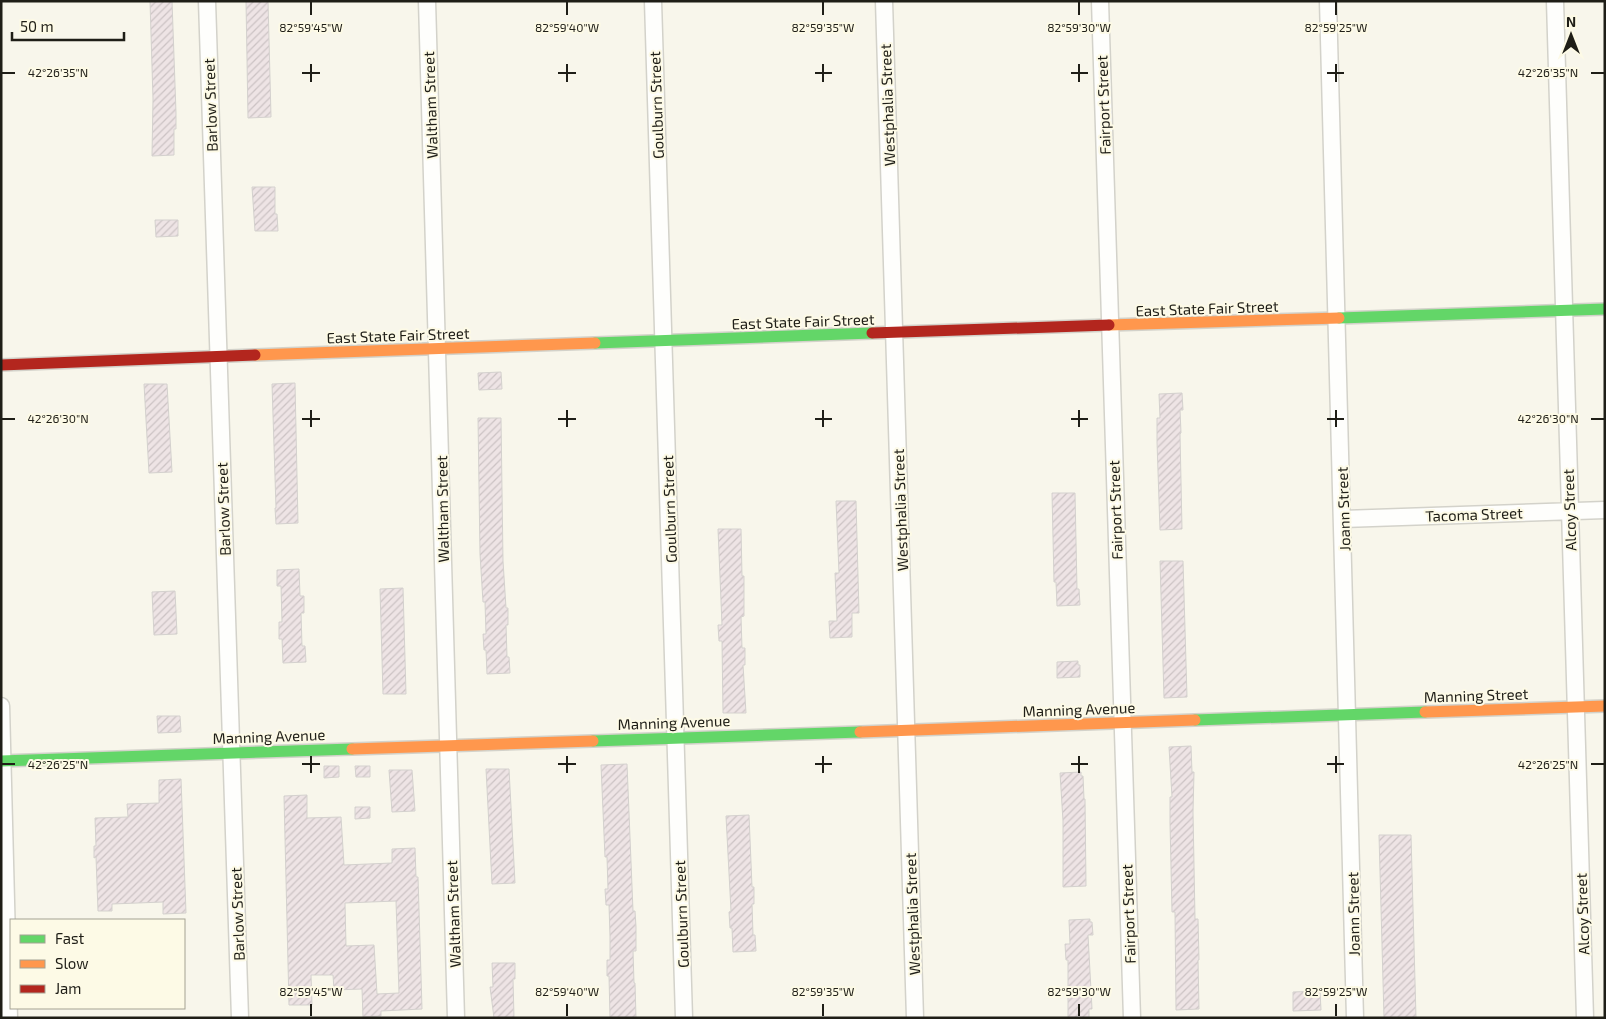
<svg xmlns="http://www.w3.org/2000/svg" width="1606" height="1019" font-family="'Exo 2',sans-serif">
<defs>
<pattern id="building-hatch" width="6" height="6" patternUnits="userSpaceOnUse" patternTransform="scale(1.25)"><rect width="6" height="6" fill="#eee4e5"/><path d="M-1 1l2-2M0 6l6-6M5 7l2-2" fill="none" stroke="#ccc3c4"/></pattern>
</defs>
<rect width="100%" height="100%" fill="#f8f6eb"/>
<!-- building -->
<path fill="url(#building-hatch)" stroke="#d4d1ce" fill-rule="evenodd" d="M150 1H172L176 113V129H174V155L152 156 153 99Z
M246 1H268L271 117 248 118Z
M252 187H275V214H277L278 231H255Z
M155 220H178V236L156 237Z
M501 372 502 389 479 390 478 373Z
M295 383 298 523 276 524 275 508H276L272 384Z
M144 384H167L172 472 149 473Z
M1182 393 1183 410H1180L1181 433 1180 434 1182 529 1160 530 1157 442V418H1160L1159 394Z
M478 418H501L503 561 506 608H508V625H506L507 657H509L510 673 487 674 486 650H484L483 634H486L485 602H483L480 554Z
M1052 493H1075L1077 589H1079L1080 605 1057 606 1056 582H1054Z
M836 501H856L859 613H852V637L830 638 829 621H837L835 573H839Z
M718 529H741L742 576H744V616L741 617 742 648H745V665H743L746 713H723L722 641H719L718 625H722Z
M1160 561H1183L1187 697 1164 698Z
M299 569 300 596H304V613H301L302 646H305L306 662 283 663 282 639H279V622H282L281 586H277V570Z
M403 588 406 694H383L380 589Z
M175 591 177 634 154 635 152 592Z
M1078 661V665H1080V677L1057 678V662Z
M157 716H180L181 732 158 733Z
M1191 746 1192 772H1194L1193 812 1195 919H1198L1199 960H1198L1199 1009 1176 1010 1175 912H1172L1170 822V797H1172L1169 747Z
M627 764 633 911H635L636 927V951H633L634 983H635L636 1018H610L609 976H607V960H610V936L609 905H606L605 889H608L607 857H605L601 765Z
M324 766H339V777L324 778Z
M355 766H370V777H356Z
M486 769H509L515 883 492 884Z
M389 770H412L415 811 392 812Z
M1081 772V776H1083L1084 799H1085L1086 886 1063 887V821L1060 773Z
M181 779 186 913 163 914V902L112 904V911H98L96 857 94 858V846H96L95 818 128 817 127 804 159 803V780Z
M307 795V818L341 817 344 865 392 863V849L415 848 416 877H418L422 1009 381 1011V1016L363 1017 362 989 334 990 333 975H311L312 1005H289L284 796ZM396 901 399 993 377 994 374 945 346 946 345 903Z
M355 807H370V818L355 819Z
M749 815 752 887H754V904H752L753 935H755L756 951 733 952 732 928H730L729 912 731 911 726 816Z
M1379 835H1411L1416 1018H1384Z
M1090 919V922H1092L1093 935H1088L1092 1009H1089V1018H1068V960H1066L1065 944H1070L1069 920Z
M492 963H515V979H513L514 1018H494L490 987H493Z
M1320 991 1321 1010 1293 1011V992Z"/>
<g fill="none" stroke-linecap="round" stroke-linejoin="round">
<defs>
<path id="street" d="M207 1 240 1018
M427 1 456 1018
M653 1 684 1018
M884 1 915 1018
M1100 1 1132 1018
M1328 1 1355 1018
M1555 1 1585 1018
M1343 519 1605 510
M1 706 9 1018"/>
<path id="fast" d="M1339 318 1605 309
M595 343 872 333
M1195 720 1425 712
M593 741 860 732
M1 761 352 749"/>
<path id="slow" d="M1109 325 1339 318
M255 355 595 343
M1425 712 1605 706
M860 732 1195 720
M352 749 593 741"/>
<path id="jam" d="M872 333 1109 325
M1 365 255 355"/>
</defs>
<!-- street casing -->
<use href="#street" stroke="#d3d2ca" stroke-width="19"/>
<!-- fast casing -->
<use href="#fast" stroke="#d3d2ca" stroke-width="14"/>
<!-- slow casing -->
<use href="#slow" stroke="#d3d2ca" stroke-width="14"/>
<!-- jam casing -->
<use href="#jam" stroke="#d3d2ca" stroke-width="14"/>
<!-- street -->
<use href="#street" stroke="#fefefc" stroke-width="16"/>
<!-- fast -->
<use href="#fast" stroke="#63d668" stroke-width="11"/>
<!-- slow -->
<use href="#slow" stroke="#ff974d" stroke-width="11"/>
<!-- jam -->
<use href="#jam" stroke="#b3261e" stroke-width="11"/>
</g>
<!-- ticks -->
<path fill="none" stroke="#1f1e17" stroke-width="2" d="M311 2V15M567 2V15M823 2V15M1079 2V15M1336 2V15M311 64V82M567 64V82M823 64V82M1079 64V82M1336 64V82M2 73H15M302 73H320M558 73H576M815 73H832M1071 73H1088M1327 73H1344M1591 73H1604M311 410V427M567 410V427M823 410V427M1079 410V427M1336 410V427M2 419H15M302 419H320M558 419H576M815 419H832M1071 419H1088M1327 419H1344M1591 419H1604M311 756V773M567 756V773M823 756V773M1079 756V773M1336 756V773M2 764H15M302 764H320M558 764H576M815 764H832M1071 764H1088M1327 764H1344M1591 764H1604M311 1004V1016M567 1004V1016M823 1004V1016M1079 1004V1016M1336 1004V1016"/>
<g text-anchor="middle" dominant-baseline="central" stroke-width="4" stroke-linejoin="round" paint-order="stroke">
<!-- street labels -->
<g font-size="15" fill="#1f1e17" stroke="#fdfae6">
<text transform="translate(210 105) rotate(-92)">Barlow Street</text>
<text transform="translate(430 105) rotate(-92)">Waltham Street</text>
<text transform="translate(656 105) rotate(-92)">Goulburn Street</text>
<text transform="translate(887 105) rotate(-92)">Westphalia Street</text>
<text transform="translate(1103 105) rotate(-92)">Fairport Street</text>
<text transform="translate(1207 308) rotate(-2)">East State Fair Street</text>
<text transform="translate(803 321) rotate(-2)">East State Fair Street</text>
<text transform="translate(398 335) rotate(-2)">East State Fair Street</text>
<text transform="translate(223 509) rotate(-92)">Barlow Street</text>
<text transform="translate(442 509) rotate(-91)">Waltham Street</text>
<text transform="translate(669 509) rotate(-92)">Goulburn Street</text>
<text transform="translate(1343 509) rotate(-92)">Joann Street</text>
<text transform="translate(900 510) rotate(-92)">Westphalia Street</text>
<text transform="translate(1115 510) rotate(-92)">Fairport Street</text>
<text transform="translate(1569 510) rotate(-92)">Alcoy Street</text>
<text transform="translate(1474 514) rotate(-2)">Tacoma Street</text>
<text transform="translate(1476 695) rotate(-2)">Manning Street</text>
<text transform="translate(1079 709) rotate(-2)">Manning Avenue</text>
<text transform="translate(674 722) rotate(-2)">Manning Avenue</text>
<text transform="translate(269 736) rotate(-2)">Manning Avenue</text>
<text transform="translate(237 914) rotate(-92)">Barlow Street</text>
<text transform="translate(453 914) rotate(-92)">Waltham Street</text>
<text transform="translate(681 914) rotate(-92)">Goulburn Street</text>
<text transform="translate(912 914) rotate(-92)">Westphalia Street</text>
<text transform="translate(1128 914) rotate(-92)">Fairport Street</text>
<text transform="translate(1353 914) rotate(-91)">Joann Street</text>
<text transform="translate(1582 914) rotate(-92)">Alcoy Street</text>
</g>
</g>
<g font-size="12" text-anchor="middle" fill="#1f1e17" stroke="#fdfae6" stroke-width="4" stroke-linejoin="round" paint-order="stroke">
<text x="311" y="32">82°59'45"W</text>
<text x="567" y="32">82°59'40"W</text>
<text x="823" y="32">82°59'35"W</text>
<text x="1079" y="32">82°59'30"W</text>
<text x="1336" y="32">82°59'25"W</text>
<text x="58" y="77">42°26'35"N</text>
<text x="1548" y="77">42°26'35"N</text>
<text x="58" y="423">42°26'30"N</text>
<text x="1548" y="423">42°26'30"N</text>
<text x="58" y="769">42°26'25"N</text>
<text x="1548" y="769">42°26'25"N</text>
<text x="311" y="996">82°59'45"W</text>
<text x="567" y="996">82°59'40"W</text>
<text x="823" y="996">82°59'35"W</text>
<text x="1079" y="996">82°59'30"W</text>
<text x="1336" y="996">82°59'25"W</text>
</g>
<!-- border -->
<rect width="1606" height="1019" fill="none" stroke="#1f1e17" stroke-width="5"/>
<!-- legend -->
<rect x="10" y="919" width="175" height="90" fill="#fdfae6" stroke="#a4a293"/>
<rect x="20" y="935" width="25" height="8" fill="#63d668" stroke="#a4a293"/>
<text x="55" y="944" font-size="15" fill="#1f1e17">Fast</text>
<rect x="20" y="960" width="25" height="8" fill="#ff974d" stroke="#a4a293"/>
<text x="55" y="969" font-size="15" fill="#1f1e17">Slow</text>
<rect x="20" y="985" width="25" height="8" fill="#b3261e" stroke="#a4a293"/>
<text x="55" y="994" font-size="15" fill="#1f1e17">Jam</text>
<!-- north arrow -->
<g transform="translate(1571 35)" stroke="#fdfae6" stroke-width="4" paint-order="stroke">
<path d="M0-4L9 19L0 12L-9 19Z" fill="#1f1e17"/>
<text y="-8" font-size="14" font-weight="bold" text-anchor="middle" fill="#1f1e17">N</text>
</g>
<!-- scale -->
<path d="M12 32v8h112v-8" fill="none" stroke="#1f1e17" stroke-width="2.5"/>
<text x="20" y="32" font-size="15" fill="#1f1e17" stroke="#fdfae6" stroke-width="4" paint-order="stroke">50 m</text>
</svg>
